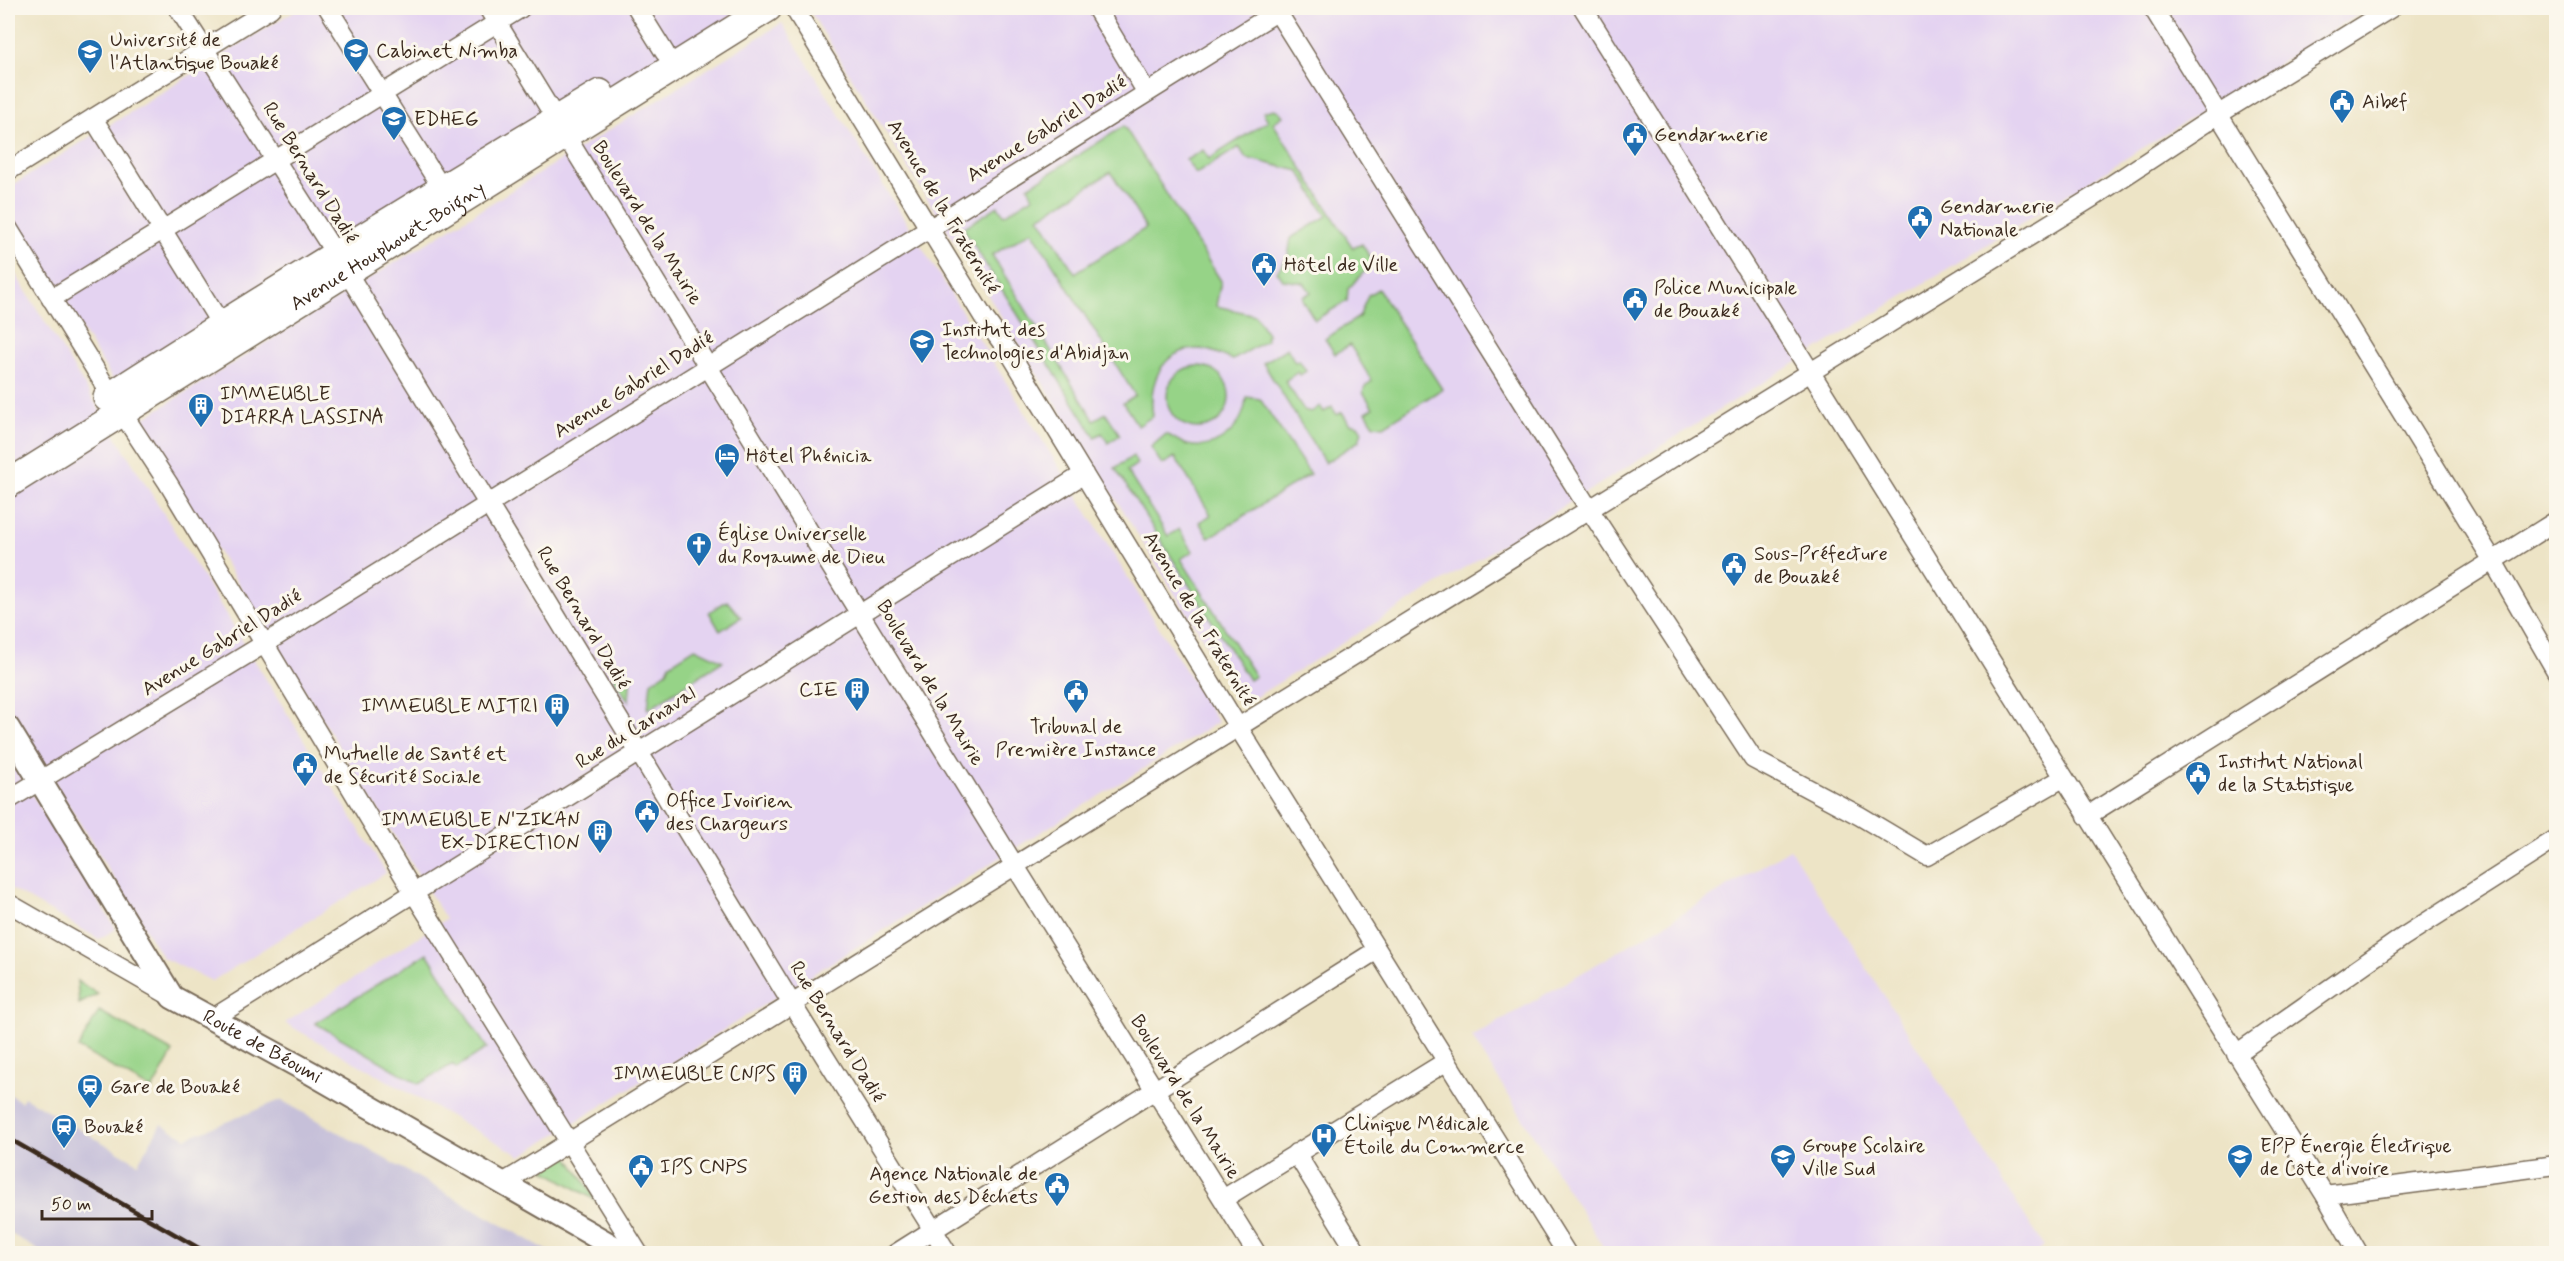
<svg xmlns="http://www.w3.org/2000/svg" width="2564" height="1261" font-family="Mynerve,sans-serif">
<rect width="100%" height="100%" fill="#fbf7ec"/>
<filter id="ink" filterUnits="userSpaceOnUse"><feTurbulence type="fractalNoise" baseFrequency=".0167" numOctaves="2"/><feDisplacementMap in="SourceGraphic" scale="12" xChannelSelector="R" yChannelSelector="G"/><feConvolveMatrix kernelMatrix="1 2 1 2 8 2 1 2 1" color-interpolation-filters="sRGB"/></filter>
<filter id="wash" filterUnits="userSpaceOnUse"><feTurbulence type="fractalNoise" baseFrequency=".008" numOctaves="4" result="noise"/><feDisplacementMap in="SourceGraphic" scale="24" xChannelSelector="R" yChannelSelector="G"/><feGaussianBlur stdDeviation="1.35" result="paint"/><feColorMatrix in="noise" values="0 0 0 0 0 0 0 0 0 0 0 0 0 0 0 0 0 1.4 0 .05"/><feComposite in="paint" operator="in"/></filter>
<g filter="url(#wash)">
<rect width="100%" height="100%" fill="#ede4c6"/>
<!-- built -->
<path fill="#e4d3f1" d="M299 8H756L125 399 8 211V188Z
M808 8H2369L1244 704Z
M782 23 1218 722 521 1156 285 1023 446 919 138 422Z
M8 262 386 873 212 981 163 958 8 707Z
M8 756 116 929 99 939 8 887Z
M1789 847 2044 1246 2035 1253H1607L1472 1037 1674 919 1790 849Z"/>
<!-- industrial -->
<path fill="#c6c0d9" d="M8 1093 21 1102 24 1097 138 1163 161 1124 186 1138 281 1100 552 1253H43L8 1232Z"/>
<!-- green -->
<path fill="#96d387" stroke="#687e52" stroke-width="1.5" fill-rule="evenodd" d="M1274 109 1279 111 1283 116 1273 123 1353 248 1362 244 1375 265 1363 273 1348 289 1347 301 1315 320 1303 301V297L1311 292 1304 283 1283 280 1277 271 1288 257 1291 238 1327 216 1299 171 1246 158 1239 147 1196 174 1186 160 1203 150 1209 159 1268 121 1263 112Z
M1124 126 1221 281 1216 306 1255 315 1268 335 1265 337 1267 340 1233 360C1222 356 1209 348 1197 349 1160 350 1148 385 1153 416L1138 426 1123 403 1135 395 1032 231 992 255 1094 420 1106 413 1120 435 1108 443 1102 433 1095 437 963 228 998 206 1004 215 1033 197 1028 187ZM1111 172 1146 228 1075 273 1039 217Z
M1378 289 1442 389 1384 426 1374 425 1366 412 1373 408 1363 392 1365 386 1372 381 1350 345 1335 354 1325 339 1359 317 1368 295Z
M1287 348 1295 362 1299 360 1306 371 1300 375 1298 372 1285 381 1304 410 1311 412 1320 406 1324 412 1332 407 1337 415 1342 412 1349 423 1358 425 1362 431 1359 441 1325 463 1263 363Z
M1167 397a31 31 0 1 1 62 0a31 31 0 1 1-62 0Z
M1246 397 1260 399 1310 474 1209 538 1199 522 1211 515 1175 457 1162 465 1151 447 1166 434C1173 437 1181 443 1188 445 1218 452 1245 426 1246 397Z
M1133 456 1137 464 1127 471 1168 536 1179 529 1193 551 1181 559 1255 676 1249 680 1115 468Z
M727 601 741 617 720 631 709 612Z
M695 648 723 661 648 709 651 682 667 671 670 664Z
M631 674 629 702 613 677Z
M427 953 487 1048 456 1068 453 1064 419 1084 315 1023Z
M77 981 98 994 79 1004Z
M99 1011 173 1052 152 1090 78 1048Z
M567 1155 597 1201 544 1170Z"/>
</g>
<g filter="url(#ink)">
<g fill="none" stroke-linecap="round" stroke-linejoin="round">
<defs>
<path id="minor" d="M178 8 347 272 792 1004 948 1254
M328 8 443 190
M488 8 556 119
M637 8 665 53
M794 8 984 318 1011 355 1238 727 1567 1254
M1096 8 1147 93
M1275 8 1589 509 1753 759 1860 816 1927 856 2063 778
M1583 8 2325 1195 2359 1254
M2153 8 2493 561 2556 671
M93 118 222 326
M566 136 1015 866 1257 1254
M8 171 271 8
M8 228 111 395
M51 299 521 8
M121 411 168 483 414 893 639 1254
M8 800 264 644 1283 8
M2087 816 2556 521
M8 903 172 997
M212 1019 1084 474
M2236 1054 2403 937 2556 839
M1296 1153 1358 1254
M503 1183 2093 197 2219 114 2391 8
M2325 1195 2556 1165
M1223 1199 1447 1061
M895 1254 1377 950"/>
<g id="major">
<path id="s1" d="M8 728 172 997 311 1073 626 1254"/>
</g>
<g id="highway">
<path d="M107 398C270 293 435 193 600 93"/>
<path id="s2" d="M8 484 768 8"/>
</g>
</defs>
<!-- minor casing -->
<use href="#minor" stroke="#796b59" stroke-width="21"/>
<!-- major casing -->
<use href="#major" stroke="#796b59" stroke-width="26"/>
<!-- highway casing -->
<use href="#highway" stroke="#796b59" stroke-width="30"/>
<!-- minor -->
<use href="#minor" stroke="#fff" stroke-width="18"/>
<!-- major -->
<use href="#major" stroke="#fff" stroke-width="22"/>
<!-- highway -->
<use href="#highway" stroke="#fff" stroke-width="27"/>
<!-- rail -->
<path stroke="#3b2a1e" stroke-width="4.5" d="M8 1138 209 1254"/>
</g>
</g>
<!-- icons -->
<defs>
<symbol id="university-pin" viewBox="-11 -11 22 30"><path d="M0 17L-7.5 6A9.5 9.5 0 1 1 7.5 6Z" fill="#1f6fb2" stroke="#fbf7ec"/><path d="M0-5L7-2L0 1L-7-2ZM-4 1L0 2.5L4 1V4Q0 6-4 4Z" fill="#fff"/></symbol>
<symbol id="civic-pin" viewBox="-11 -11 22 30"><path d="M0 17L-7.5 6A9.5 9.5 0 1 1 7.5 6Z" fill="#1f6fb2" stroke="#fbf7ec"/><path d="M-.6-6.5H3V-4.5H.6V-3L4-1V1h2V6H-6V1h2V-1L-.6-3ZM-1.2 2.5V6h2.4V2.5Z" fill="#fff"/></symbol>
<symbol id="building-pin" viewBox="-11 -11 22 30"><path d="M0 17L-7.5 6A9.5 9.5 0 1 1 7.5 6Z" fill="#1f6fb2" stroke="#fbf7ec"/><path d="M-4-6H4V6H1V3H-1V6H-4ZM-2.5-4.3h1.7v1.8h-1.7ZM.8-4.3h1.7v1.8H.8ZM-2.5-1h1.7V.8h-1.7ZM.8-1h1.7V.8H.8Z" fill="#fff"/></symbol>
<symbol id="hotel-pin" viewBox="-11 -11 22 30"><path d="M0 17L-7.5 6A9.5 9.5 0 1 1 7.5 6Z" fill="#1f6fb2" stroke="#fbf7ec"/><path d="M-6-4.5h1.5V1H6V5H4.5V3h-9V5H-6ZM-4 0a1.8 1.8 0 1 1 3.6 0ZM.5 0V-2.5h3Q6-2.5 6 0Z" fill="#fff"/></symbol>
<symbol id="church-pin" viewBox="-11 -11 22 30"><path d="M0 17L-7.5 6A9.5 9.5 0 1 1 7.5 6Z" fill="#1f6fb2" stroke="#fbf7ec"/><path d="M-1.2-6h2.4v3.5h3.3v2.4h-3.3V6h-2.4V-.1h-3.3v-2.4h3.3Z" fill="#fff"/></symbol>
<symbol id="station-pin" viewBox="-11 -11 22 30"><path d="M0 17L-7.5 6A9.5 9.5 0 1 1 7.5 6Z" fill="#1f6fb2" stroke="#fbf7ec"/><path d="M-3-6H3Q5-6 5-4V2Q5 4 3 4L4.5 6H3L1.5 4h-3L-3 6H-4.5L-3 4Q-5 4-5 2V-4Q-5-6-3-6ZM-3.5-4v3h7v-3ZM-3.5 1v1.5H-2V1ZM2 1v1.5H3.5V1Z" fill="#fff"/></symbol>
<symbol id="hospital-pin" viewBox="-11 -11 22 30"><path d="M0 17L-7.5 6A9.5 9.5 0 1 1 7.5 6Z" fill="#1f6fb2" stroke="#fbf7ec"/><path d="M-5-5h3v3.5h4V-5h3V5h-3V1.5h-4V5h-3Z" fill="#fff"/></symbol>
<symbol id="school-pin" viewBox="-11 -11 22 30"><path d="M0 17L-7.5 6A9.5 9.5 0 1 1 7.5 6Z" fill="#1f6fb2" stroke="#fbf7ec"/><path d="M0-5L7-2L0 1L-7-2ZM-4 1L0 2.5L4 1V4Q0 6-4 4Z" fill="#fff"/></symbol>
</defs>
<g fill-rule="evenodd">
<use href="#university-pin" x="341" y="36" width="30" height="40"/>
<use href="#university-pin" x="75" y="37" width="30" height="40"/>
<use href="#civic-pin" x="2327" y="87" width="30" height="40"/>
<use href="#university-pin" x="379" y="104" width="30" height="40"/>
<use href="#civic-pin" x="1620" y="120" width="30" height="40"/>
<use href="#civic-pin" x="1905" y="203" width="30" height="40"/>
<use href="#civic-pin" x="1249" y="250" width="30" height="40"/>
<use href="#civic-pin" x="1620" y="285" width="30" height="40"/>
<use href="#university-pin" x="907" y="327" width="30" height="40"/>
<use href="#building-pin" x="186" y="391" width="30" height="40"/>
<use href="#hotel-pin" x="712" y="441" width="30" height="40"/>
<use href="#church-pin" x="684" y="530" width="30" height="40"/>
<use href="#civic-pin" x="1719" y="550" width="30" height="40"/>
<use href="#building-pin" x="842" y="675" width="30" height="40"/>
<use href="#civic-pin" x="1061" y="677" width="30" height="40"/>
<use href="#building-pin" x="542" y="691" width="30" height="40"/>
<use href="#civic-pin" x="290" y="750" width="30" height="40"/>
<use href="#civic-pin" x="2183" y="759" width="30" height="40"/>
<use href="#civic-pin" x="632" y="797" width="30" height="40"/>
<use href="#building-pin" x="585" y="817" width="30" height="40"/>
<use href="#building-pin" x="780" y="1059" width="30" height="40"/>
<use href="#station-pin" x="75" y="1072" width="30" height="40"/>
<use href="#station-pin" x="49" y="1112" width="30" height="40"/>
<use href="#hospital-pin" x="1309" y="1121" width="30" height="40"/>
<use href="#school-pin" x="1768" y="1142" width="30" height="40"/>
<use href="#school-pin" x="2225" y="1142" width="30" height="40"/>
<use href="#civic-pin" x="626" y="1152" width="30" height="40"/>
<use href="#civic-pin" x="1042" y="1170" width="30" height="40"/>
</g>
<g text-anchor="middle" dominant-baseline="central" stroke-width="6" stroke-linejoin="round" paint-order="stroke">
<!-- poi labels -->
<g font-size="20" fill="#3b2a1e" stroke="#fbf7ec" text-anchor="start">
<text x="110" y="40">Université de<tspan x="110" dy="23">l'Atlantique Bouaké</tspan></text>
<text x="376" y="51">Cabinet Nimba</text>
<text x="2362" y="102">Aibef</text>
<text x="414" y="119">EDHEG</text>
<text x="1654" y="135">Gendarmerie</text>
<text x="1940" y="207">Gendarmerie<tspan x="1940" dy="23">Nationale</tspan></text>
<text x="1284" y="265">Hôtel de Ville</text>
<text x="1654" y="288">Police Municipale<tspan x="1654" dy="23">de Bouaké</tspan></text>
<text x="942" y="330">Institut des<tspan x="942" dy="23">Technologies d'Abidjan</tspan></text>
<text x="220" y="394">IMMEUBLE<tspan x="220" dy="23">DIARRA LASSINA</tspan></text>
<text x="746" y="456">Hôtel Phénicia</text>
<text x="718" y="534">Église Universelle<tspan x="718" dy="23">du Royaume de Dieu</tspan></text>
<text x="1754" y="554">Sous-Préfecture<tspan x="1754" dy="23">de Bouaké</tspan></text>
<text x="838" y="690" text-anchor="end">CIE</text>
<text x="538" y="706" text-anchor="end">IMMEUBLE MITRI</text>
<text x="1076" y="727" text-anchor="middle">Tribunal de<tspan x="1076" dy="23">Première Instance</tspan></text>
<text x="324" y="754">Mutuelle de Santé et<tspan x="324" dy="23">de Sécurité Sociale</tspan></text>
<text x="2218" y="762">Institut National<tspan x="2218" dy="23">de la Statistique</tspan></text>
<text x="666" y="801">Office Ivoirien<tspan x="666" dy="23">des Chargeurs</tspan></text>
<text x="580" y="820" text-anchor="end">IMMEUBLE N'ZIKAN<tspan x="580" dy="23">EX-DIRECTION</tspan></text>
<text x="776" y="1074" text-anchor="end">IMMEUBLE CNPS</text>
<text x="110" y="1087">Gare de Bouaké</text>
<text x="1344" y="1124">Clinique Médicale<tspan x="1344" dy="23">Étoile du Commerce</tspan></text>
<text x="84" y="1127">Bouaké</text>
<text x="1802" y="1146">Groupe Scolaire<tspan x="1802" dy="23">Ville Sud</tspan></text>
<text x="2260" y="1146">EPP Énergie Électrique<tspan x="2260" dy="23">de Côte d'ivoire</tspan></text>
<text x="660" y="1167">IPS CNPS</text>
<text x="1038" y="1174" text-anchor="end">Agence Nationale de<tspan x="1038" dy="23">Gestion des Déchets</tspan></text>
</g>
<!-- street labels -->
<g font-size="20" fill="#3b2a1e" stroke="#fbf7ec">
<text transform="translate(1047 129) rotate(-32)">Avenue Gabriel Dadié</text>
<text transform="translate(310 173) rotate(58)">Rue Bernard Dadié</text>
<text transform="translate(943 207) rotate(59)">Avenue de la Fraternité</text>
<text transform="translate(647 223) rotate(58)">Boulevard de la Mairie</text>
<text stroke="none"><textPath href="#s2" startOffset="448">Avenue Houphouët-Boigny</textPath></text>
<text transform="translate(634 385) rotate(-32)">Avenue Gabriel Dadié</text>
<text transform="translate(583 618) rotate(59)">Rue Bernard Dadié</text>
<text transform="translate(1199 619) rotate(59)">Avenue de la Fraternité</text>
<text transform="translate(222 643) rotate(-32)">Avenue Gabriel Dadié</text>
<text transform="translate(930 683) rotate(59)">Boulevard de la Mairie</text>
<text transform="translate(636 728) rotate(-32)">Rue du Carnaval</text>
<text transform="translate(837 1032) rotate(58)">Rue Bernard Dadié</text>
<text stroke="none"><textPath href="#s1" startOffset="418">Route de Béoumi</textPath></text>
<text transform="translate(1185 1097) rotate(58)">Boulevard de la Mairie</text>
</g>
</g>
<!-- margin -->
<rect width="2564" height="1261" fill="none" stroke="#fbf7ec" stroke-width="30"/>
<!-- scale -->
<path d="M42 1210v9h110v-9" fill="none" stroke="#3b2a1e" stroke-width="3"/>
<text x="51" y="1210" font-size="18" fill="#3b2a1e" stroke="#fbf7ec" stroke-width="4.5" paint-order="stroke">50 m</text>
</svg>
